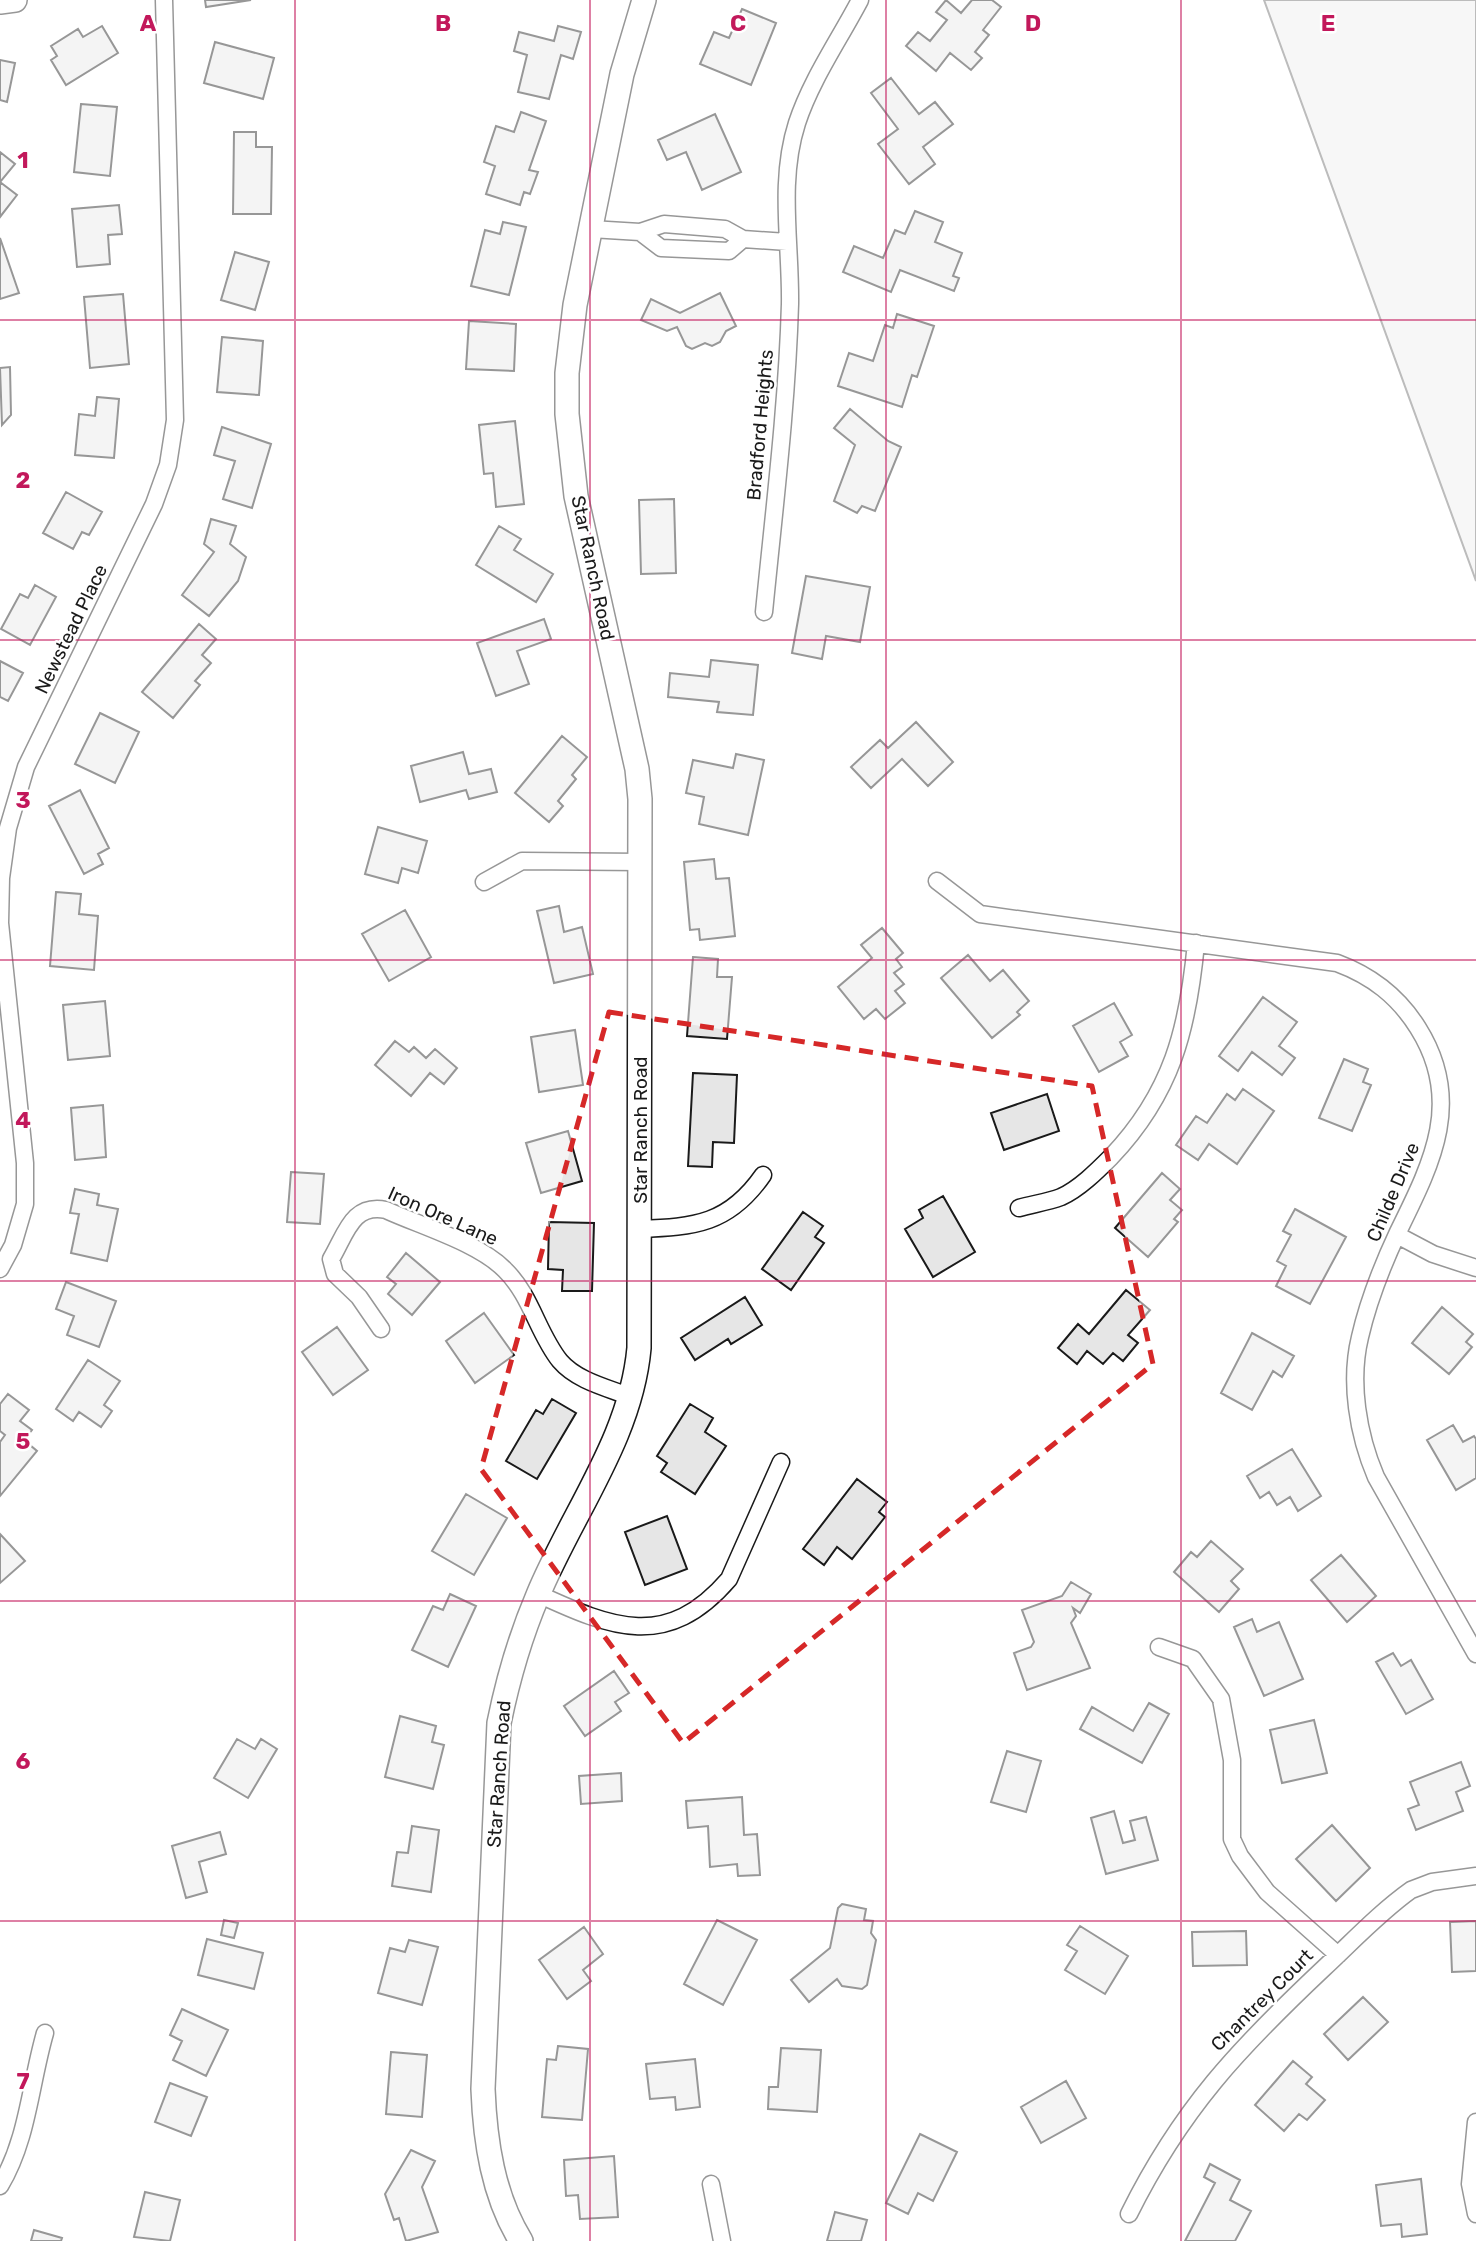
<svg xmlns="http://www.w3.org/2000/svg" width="1476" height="2241" font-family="Rubik,sans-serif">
<rect width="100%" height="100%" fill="#fff"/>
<!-- built -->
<path fill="#ededed" stroke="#6a6a6a" stroke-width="2" d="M1264 0H1476V581Z"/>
<!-- building -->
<path fill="#e6e6e6" stroke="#1a1a1a" stroke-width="2" d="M205 0H251L206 7Z
M946 0 961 13 972 0H992L1001 7 983 30 989 35 975 52 982 58 971 70 950 53 936 71 906 46 918 32 930 41 947 20 936 12Z
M742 9 776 23 751 85 700 64 714 32 729 38Z
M102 26 118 53 66 85 51 60 57 56 51 46 78 29 83 37Z
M558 26 581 32 573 59 561 55 549 99 518 92 527 55 514 51 519 32 554 41Z
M215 42 274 58 263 99 204 83Z
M0 60 15 63 7 102 0 100Z
M891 78 919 114 935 102 953 124 923 147 935 164 909 184 878 144 898 129 871 93Z
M81 104 117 107 110 176 74 172Z
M521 112 546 121 529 170 538 172 530 194 524 192 520 205 486 194 495 166 484 162 496 126 514 132Z
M715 114 741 172 702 190 686 152 667 160 658 140Z
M234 132H256V147H272L271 214H233Z
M0 152 15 164 0 182 17 195 0 217Z
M119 205 122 234 108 235 110 264 77 267 72 209Z
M915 211 943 222 935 242 962 253 953 276 959 278 954 291 900 270 891 292 843 272 854 246 883 258 895 230 905 234Z
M503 222 526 227 509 295 471 286 485 230 500 234Z
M0 238 19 293 0 299Z
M235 252 269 262 255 310 221 300Z
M720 293 736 326 726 331 720 342 712 346 705 343 692 349 686 346 677 327 667 331 641 320 651 299 680 313Z
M123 294 129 364 90 368 84 297Z
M897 314 934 326 917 377 912 375 902 407 838 386 849 353 873 361 885 325 893 328Z
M469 321 516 324 514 371 466 369Z
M222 337 263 341 259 395 217 392Z
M10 367 11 415 2 425 0 368Z
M97 397 119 399 114 458 75 455 79 414 95 416Z
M850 409 888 441 901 447 875 511 862 506 857 513 834 501 855 445 834 428Z
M515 421 524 504 496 507 493 473 484 474 479 425Z
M222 427 271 444 252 508 223 499 235 461 214 455Z
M66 492 102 512 89 535 82 532 73 549 43 533Z
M674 499 676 573 641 574 639 500Z
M211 519 236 526 230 544 246 557 238 581 209 616 182 595 214 552 204 544Z
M499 526 521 539 514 550 553 574 536 602 476 565Z
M806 576 870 587 860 642 826 636 822 659 792 653Z
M35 585 56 597 30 645 1 629 20 594 28 598Z
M544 619 551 639 517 651 529 684 496 696 477 643Z
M199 624 216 639 202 655 211 663 195 681 200 685 173 718 142 692Z
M711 660 758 665 753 715 717 712 719 702 668 697 670 673 709 677Z
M0 661 23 673 8 701 0 697Z
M100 713 139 732 115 783 75 764Z
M916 722 953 762 928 786 902 759 871 788 851 767 880 740 888 748Z
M562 736 587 757 572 775 576 779 558 801 563 806 549 822 515 793Z
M463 752 469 774 491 769 497 792 469 799 466 790 420 802 411 766Z
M736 754 764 760 748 835 699 824 704 797 686 793 693 760 733 768Z
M80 790 109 848 98 854 103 864 84 874 49 806Z
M378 827 427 841 418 873 402 868 398 883 365 874Z
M714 859 716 879 729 878 735 936 700 940 699 929 690 930 684 862Z
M56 892 81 894 79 914 98 916 94 970 50 966Z
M559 906 564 932 582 927 593 974 554 983 537 911Z
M405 910 431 957 389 981 362 934Z
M882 928 903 953 896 959 902 967 894 973 904 984 895 991 905 1003 885 1019 876 1009 864 1019 838 987 872 958 861 945Z
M968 955 990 981 1003 970 1029 1001 1017 1012 1020 1015 992 1038 941 978Z
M693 957 718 959 717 977H732L727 1039 687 1036Z
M1263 997 1297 1022 1279 1046 1295 1058 1282 1075 1252 1052 1238 1071 1219 1056Z
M105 1001 110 1056 68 1060 63 1005Z
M1114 1003 1132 1035 1120 1042 1128 1056 1099 1072 1073 1026Z
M575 1030 583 1085 539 1092 531 1037Z
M395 1041 409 1052 414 1047 426 1058 435 1049 457 1068 444 1084 430 1073 411 1096 375 1065Z
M1344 1059 1368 1069 1363 1082 1371 1085 1352 1131 1319 1118Z
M693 1073 737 1075 734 1143 713 1142 712 1167 688 1166Z
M1243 1089 1274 1111 1237 1164 1209 1144 1198 1160 1176 1145 1196 1116 1207 1123 1227 1094 1235 1100Z
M1047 1094 1059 1131 1004 1150 991 1113Z
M103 1105 106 1157 75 1160 71 1108Z
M568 1131 582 1181 541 1193 526 1143Z
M291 1172 324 1174 320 1224 287 1222Z
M1162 1173 1180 1189 1170 1200 1182 1210 1174 1219 1178 1222 1148 1257 1115 1228Z
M75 1189 99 1194 97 1205 118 1209 107 1261 71 1253 79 1214 70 1213Z
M943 1196 975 1252 933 1277 905 1229 923 1218 919 1210Z
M1295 1209 1346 1237 1310 1304 1276 1286 1286 1266 1277 1261 1291 1235 1283 1231Z
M803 1212 823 1226 815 1237 824 1243 791 1290 762 1269Z
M549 1222 594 1223 592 1291H562L563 1270 548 1269Z
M406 1253 440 1282 412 1315 388 1294 396 1284 387 1277Z
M66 1282 116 1301 99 1347 67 1335 74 1316 56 1309Z
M1126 1290 1150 1310 1128 1335 1138 1343 1123 1361 1113 1353 1103 1364 1087 1351 1077 1364 1058 1348 1078 1324 1089 1334Z
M745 1297 762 1325 731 1344 728 1339 695 1360 681 1338Z
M1442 1307 1473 1334 1466 1342 1472 1347 1449 1374 1412 1343Z
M484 1313 514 1355 475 1383 446 1341Z
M337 1327 368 1370 333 1395 302 1352Z
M1252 1333 1294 1356 1282 1377 1273 1371 1252 1410 1221 1393Z
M88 1360 120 1381 104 1405 112 1411 101 1427 79 1412 73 1421 56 1409Z
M8 1394 29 1410 20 1421 32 1430 24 1440 37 1451 0 1496V1442L5 1435 0 1431V1404Z
M552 1399 576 1413 537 1479 506 1461 536 1410 543 1414Z
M690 1404 713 1418 705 1432 726 1446 695 1494 661 1472 667 1463 657 1456Z
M1453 1425 1463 1442 1474 1436 1476 1439V1478L1456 1490 1427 1440Z
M1292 1449 1321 1496 1298 1511 1290 1497 1277 1505 1269 1492 1260 1498 1247 1476Z
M857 1479 887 1502 879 1512 885 1517 852 1559 837 1547 824 1565 803 1549Z
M466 1494 507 1518 474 1575 432 1551Z
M667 1516 687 1569 645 1585 625 1532Z
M0 1534 25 1561 0 1583Z
M1211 1541 1243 1569 1231 1581 1239 1589 1219 1612 1174 1572 1191 1552 1197 1557Z
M1341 1555 1376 1596 1347 1622 1311 1580Z
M1071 1582 1091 1594 1080 1613 1073 1608 1076 1616 1071 1623 1090 1668 1027 1690 1014 1653 1031 1647 1034 1642 1022 1610 1062 1596Z
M450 1594 476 1606 448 1667 412 1650 433 1606 443 1610Z
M1252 1619 1257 1632 1279 1622 1303 1679 1264 1696 1234 1627Z
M1393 1653 1401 1666 1411 1660 1433 1699 1406 1714 1376 1662Z
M614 1671 629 1693 615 1702 621 1711 585 1736 564 1706Z
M1149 1703 1169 1714 1142 1763 1080 1729 1092 1707 1133 1731Z
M400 1716 436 1726 432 1742 444 1745 433 1789 385 1777Z
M1314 1720 1327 1773 1282 1783 1270 1730Z
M237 1739 255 1749 261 1739 277 1749 248 1798 214 1778Z
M1007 1751 1041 1761 1026 1812 991 1802Z
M1461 1762 1470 1786 1456 1792 1463 1811 1416 1830 1408 1809 1419 1805 1410 1782Z
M621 1773 622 1801 581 1804 579 1776Z
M742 1797 744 1835 757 1834 760 1875 738 1876 737 1864 710 1867 708 1826 688 1828 686 1801Z
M1114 1811 1123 1843 1135 1840 1130 1821 1146 1817 1158 1860 1106 1874 1091 1818Z
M1332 1825 1370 1868 1336 1901 1296 1859Z
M412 1826 439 1830 431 1892 392 1886 397 1852 408 1853Z
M220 1832 226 1854 199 1862 207 1892 186 1898 172 1846Z
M842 1904 866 1909 864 1920 873 1921 871 1933 876 1940 867 1985 862 1989 842 1986 837 1979 809 2002 791 1980 830 1948 838 1908Z
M224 1920 238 1923 234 1938 221 1935Z
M717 1920 757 1940 723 2005 684 1984Z
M1476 1921V1971L1452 1972 1450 1922Z
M1080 1926 1128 1956 1105 1994 1065 1970 1077 1951 1067 1945Z
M584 1927 603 1954 583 1970 591 1981 567 1999 539 1960Z
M1246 1931 1247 1965 1193 1966 1192 1932Z
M207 1939 263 1953 254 1989 198 1975Z
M409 1940 438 1947 422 2005 378 1993 390 1948 405 1952Z
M1363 1997 1388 2022 1348 2060 1324 2034Z
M182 2009 228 2030 206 2076 173 2060 182 2041 170 2035Z
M558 2046 588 2049 582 2120 542 2117 547 2059 556 2060Z
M781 2048 821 2050 817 2112 768 2109 769 2087H778Z
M391 2052 427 2055 422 2117 386 2114Z
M695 2059 700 2107 676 2110 675 2097 650 2099 646 2064Z
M1293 2061 1312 2077 1306 2084 1325 2100 1307 2120 1299 2114 1284 2131 1255 2105Z
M1066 2081 1086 2118 1041 2143 1021 2107Z
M170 2083 207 2097 191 2136 155 2122Z
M920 2134 957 2152 933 2201 918 2193 908 2214 886 2203Z
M411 2150 435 2161 422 2187 438 2232 406 2241 399 2218 394 2220 385 2194Z
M614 2156 618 2217 580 2219 578 2195 566 2196 564 2160Z
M1210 2164 1240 2180 1230 2200 1251 2211 1235 2241H1185L1215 2183 1204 2177Z
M1421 2179 1427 2234 1402 2237 1401 2224 1381 2226 1376 2185Z
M145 2192 180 2200 170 2241 134 2237Z
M835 2212 867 2220 861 2241H827Z
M34 2230 62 2238 61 2241H31Z"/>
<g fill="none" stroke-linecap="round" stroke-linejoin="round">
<defs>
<path id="street" d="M591 229 640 232 664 224 725 229 743 239 787 242
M640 232 661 248 729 251 743 239
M764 612C774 510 787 407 790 304 791 244 778 182 797 123 811 80 839 40 860 0
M937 881 980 914 1337 963C1372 976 1398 996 1418 1028 1464 1101 1432 1163 1398 1232 1383 1264 1368 1302 1360 1337 1349 1382 1358 1435 1376 1477L1476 1654
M484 882 522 861 642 862
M1019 1208C1033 1204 1048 1202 1061 1197 1079 1189 1097 1171 1111 1157 1172 1093 1188 1029 1196 943
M639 1229C695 1227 729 1224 763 1175
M1397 1235 1433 1254 1476 1268
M0 1269 13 1245 25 1204V1163L0 923 1 878 8 828 26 767 154 504 168 465 175 420 164 0
M381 1329 359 1297 335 1274 331 1259C346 1234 352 1203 386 1210 421 1226 479 1243 505 1270 531 1295 538 1334 560 1361 577 1381 608 1388 631 1397
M538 1594C612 1628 667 1651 729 1579L781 1462
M1159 1647 1193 1659 1221 1699 1232 1760V1839L1240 1856 1267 1892 1338 1955
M1476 2122 1470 2184 1476 2214
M711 2184 722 2241
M0 2186C28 2139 30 2085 45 2033
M1129 2214C1181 2109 1239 2048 1324 1968 1352 1942 1380 1912 1411 1890L1432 1882 1476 1876"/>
<path id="secondary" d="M0 2 15 0
M521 2241C493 2196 485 2141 483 2089L499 1723C508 1679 520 1637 538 1595 572 1513 631 1438 639 1348L640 799 637 769 576 496 567 414V373L575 305 622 74 644 0"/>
</defs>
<!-- street casing -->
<use href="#street" stroke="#1a1a1a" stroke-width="19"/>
<!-- secondary casing -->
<use href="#secondary" stroke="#1a1a1a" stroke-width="26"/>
<!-- street -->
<use href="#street" stroke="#fff" stroke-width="16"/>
<!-- secondary -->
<use href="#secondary" stroke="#fff" stroke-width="23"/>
</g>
<!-- marked area -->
<path d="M0 0H1476V2241H0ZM609 1012 1092 1086 1153 1364 683 1743 481 1469Z" fill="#fff" fill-opacity=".55" fill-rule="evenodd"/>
<path fill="none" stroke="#d62828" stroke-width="5" stroke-dasharray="14 9" stroke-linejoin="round" d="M609 1012 1092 1086 1153 1364 683 1743 481 1469Z"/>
<!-- grid -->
<path fill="none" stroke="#c2185b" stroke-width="2" stroke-opacity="0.55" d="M295 0V2241M590 0V2241M886 0V2241M1181 0V2241M0 320H1476M0 640H1476M0 960H1476M0 1281H1476M0 1601H1476M0 1921H1476"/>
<g text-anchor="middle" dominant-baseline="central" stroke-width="5" stroke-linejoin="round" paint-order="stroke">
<!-- street labels -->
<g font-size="19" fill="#1a1a1a" stroke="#fff">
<text transform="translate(760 425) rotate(-85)">Bradford Heights</text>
<text transform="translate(593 568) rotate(78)">Star Ranch Road</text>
<text transform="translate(71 629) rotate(-64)">Newstead Place</text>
<text transform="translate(640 1130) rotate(-90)">Star Ranch Road</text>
<text transform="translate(1393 1192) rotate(-67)">Childe Drive</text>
<text transform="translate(443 1216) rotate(24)">Iron Ore Lane</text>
<text transform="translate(499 1774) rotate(-86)">Star Ranch Road</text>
<text transform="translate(1262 2000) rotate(-45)">Chantrey Court</text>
</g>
</g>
<g font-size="23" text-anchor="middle" font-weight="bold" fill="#c2185b" stroke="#fff" stroke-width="5" stroke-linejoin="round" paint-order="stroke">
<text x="148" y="31">A</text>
<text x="443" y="31">B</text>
<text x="738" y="31">C</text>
<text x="1033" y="31">D</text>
<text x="1328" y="31">E</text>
<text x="23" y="168">1</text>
<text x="23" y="488">2</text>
<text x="23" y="808">3</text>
<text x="23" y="1128">4</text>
<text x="23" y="1449">5</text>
<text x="23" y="1769">6</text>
<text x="23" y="2089">7</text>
</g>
</svg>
